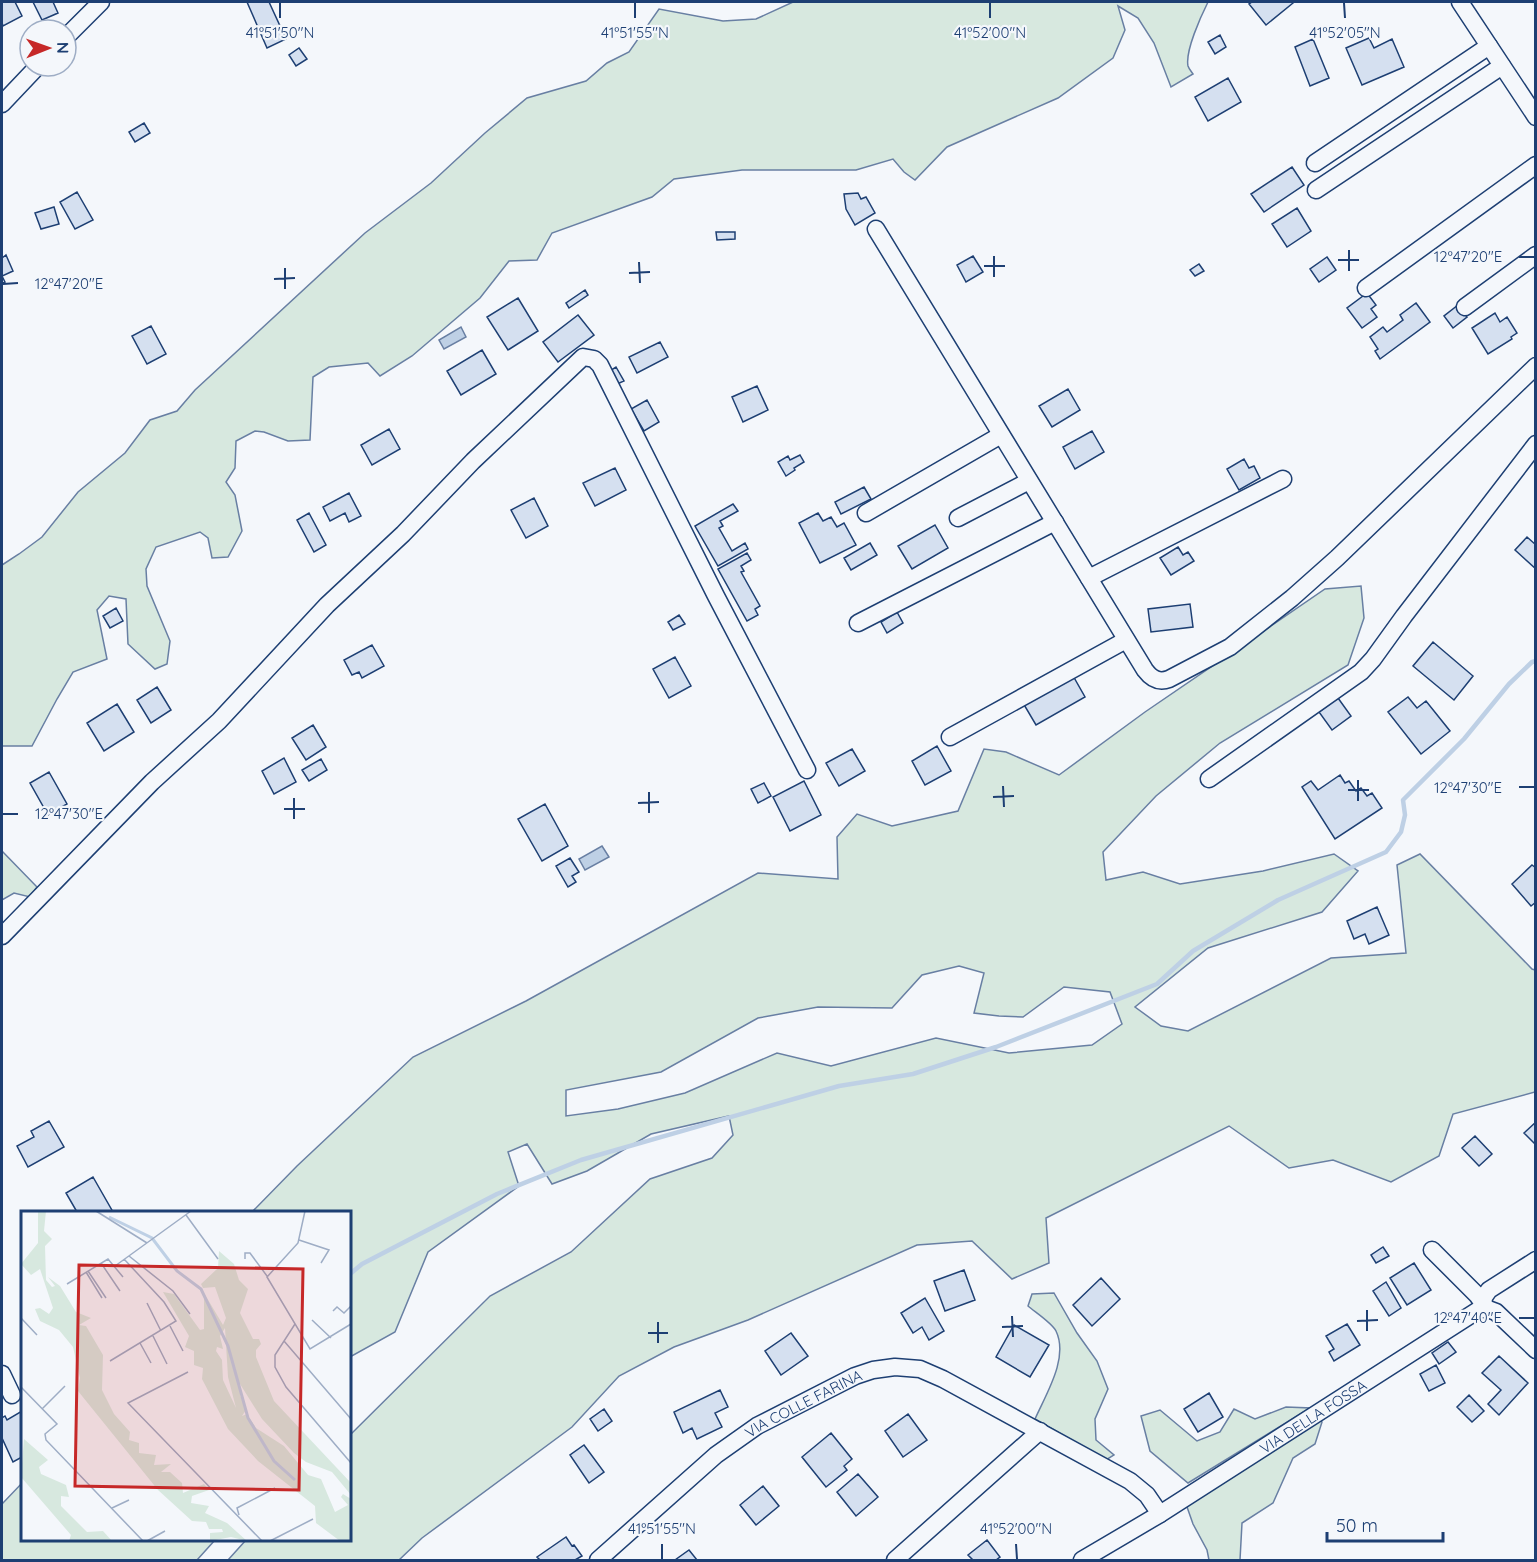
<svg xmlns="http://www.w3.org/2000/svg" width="1537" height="1562" font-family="Quicksand,sans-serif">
<rect width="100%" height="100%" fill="#f4f7fb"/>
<!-- green -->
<path fill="#d7e8df" stroke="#687fa3" stroke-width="1.5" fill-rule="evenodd" d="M793 2H1208C1201 16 1185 51 1188 66 1189 69 1191 71 1193 74L1171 87 1154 43 1138 18 1118 6 1125 30 1113 58 1058 98 947 147 915 180 904 172 893 159 856 170H742L674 179 652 197 552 233 537 260 509 261 480 298 412 356 380 376 368 363 329 367 313 377 310 440 288 441 264 432 255 431 236 441 235 468 226 482 235 495 242 531 228 557 212 558 208 538 200 532 156 547 146 569 147 586 170 641 167 664 155 669 128 644 126 599 109 596 97 610 107 659 73 672 57 699 32 746H2V565L19 554 42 537 78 492 125 453 150 420 177 411 195 390 365 233 431 183 485 133 527 98 586 81 607 63 629 52 659 9 723 21 756 19Z
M1361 586 1364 618 1348 665 1220 743 1156 796 1103 852 1106 880 1143 872 1180 884 1263 871 1334 854 1358 871 1322 912 1208 948 1135 1007 1161 1026 1188 1031 1331 958 1406 953 1397 865 1420 854 1532 969 1535 970V1092L1453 1114 1439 1156 1391 1182 1333 1160 1289 1168 1229 1126 1046 1218 1049 1263 1012 1279 972 1241 917 1245 748 1320 674 1347 619 1376 572 1427 422 1538 399 1560H228L246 1540H350V1435L490 1296 571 1252 650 1179 712 1158 733 1135 729 1116 651 1134 587 1171 552 1184 527 1144 508 1152 519 1186 428 1252 395 1332 350 1357V1212H252L297 1166 413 1057 526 1001 758 873 838 879 837 837 857 814 892 826 958 811 984 749 1006 752 1059 775 1145 712 1325 589ZM959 966 984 973 974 1013 999 1016 1023 1017 1064 987 1110 992 1122 1024 1092 1045 1009 1053 936 1038 831 1066 777 1053 685 1093 618 1109 566 1116V1090L661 1072 758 1018 818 1007 892 1008 922 975Z
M2 851 37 887 30 897 14 893 2 900Z
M1054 1293 1077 1333 1097 1361 1108 1389 1095 1419 1096 1440 1114 1455 1106 1460 1035 1419C1046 1394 1069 1358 1056 1331 1052 1323 1035 1312 1028 1306L1032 1294Z
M1286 1407 1310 1408 1188 1483 1150 1451 1141 1416 1160 1410 1197 1441 1220 1432 1234 1409 1255 1419Z
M1317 1418 1322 1422 1315 1444 1293 1458 1273 1503 1242 1523 1240 1560H1209L1207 1550 1193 1524 1186 1504Z
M22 1483V1540H215L197 1560H2V1504Z"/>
<!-- water -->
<path fill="#bed0e5" stroke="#687fa3" stroke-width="1.5" d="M461 327 466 337 444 349 439 340Z
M602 846 609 857 585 870 579 859Z"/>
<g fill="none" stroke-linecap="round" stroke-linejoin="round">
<!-- stream -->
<path stroke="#bed0e5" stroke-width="4.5" d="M350 1274 362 1264 497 1194 581 1160 839 1086 913 1074 996 1047 1157 984 1193 951 1278 900 1386 852 1401 832 1405 815 1403 800 1464 739 1509 684 1532 662 1536 661"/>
</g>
<!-- building -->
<path fill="#d5e0f0" stroke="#1d3f73" stroke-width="1.5" d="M2 2H15L22 16 3 26 2 23Z
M33 2H53L58 13 42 20Z
M247 2H269L286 39 267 48Z
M1252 2H1292L1293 3 1266 25 1249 4Z
M1220 35 1226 47 1215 54 1208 42Z
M1369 38 1374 48 1392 39 1404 67 1362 85 1346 48Z
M1313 39 1329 78 1310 86 1295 47Z
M299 48 307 59 296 66 289 55Z
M1228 78 1241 102 1208 121 1195 97Z
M144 123 150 133 135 142 129 132Z
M1292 167 1304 185 1264 212 1251 194Z
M77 192 93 220 75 229 60 202Z
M858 193 861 199 866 197 875 213 855 225 846 209 844 194Z
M54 207 59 224 41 229 35 213Z
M1297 208 1311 231 1287 247 1272 224Z
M716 232H735V239L717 240Z
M6 255 13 271 2 276 5 282 2 283V258Z
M973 256 983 272 966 282 957 265Z
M1327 257 1336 270 1319 282 1310 269Z
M1199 264 1204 271 1195 276 1190 270Z
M585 290 588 295 569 308 566 303Z
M1367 293 1376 305 1371 309 1377 317 1362 328 1347 308Z
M518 298 538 331 508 350 487 317Z
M1416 303 1430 322 1380 359 1375 351 1378 349 1370 337 1383 327 1387 332 1403 320 1400 315Z
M1458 305 1467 317 1453 328 1444 316Z
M1495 313 1500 322 1507 317 1517 333 1511 337 1512 339 1488 354 1472 328Z
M578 315 594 335 558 362 543 342Z
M151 326 166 354 147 364 132 336Z
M660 342 668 357 637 373 629 357Z
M482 350 496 374 461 395 447 371Z
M616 367 624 381 615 385 608 372Z
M757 386 768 410 743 422 732 397Z
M1068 389 1080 410 1052 427 1039 406Z
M647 400 659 422 644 431 631 409Z
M389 429 400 449 372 465 361 445Z
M1092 431 1104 452 1075 469 1063 447Z
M800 455 804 462 794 468 795 470 786 476 778 462 788 456 790 460Z
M1244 459 1249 468 1254 466 1260 478 1239 490 1227 469Z
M615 468 626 490 595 506 583 483Z
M864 487 871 499 841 514 835 502Z
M349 493 361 516 349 522 345 513 330 521 323 507Z
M534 498 548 526 526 538 511 510Z
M733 504 738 511 720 521 723 526 719 528 732 551 745 543 748 549 718 566 695 526Z
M309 513 326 545 314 552 297 520Z
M818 513 823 521 831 517 837 527 844 523 856 545 820 563 799 523Z
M935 525 948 548 912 569 898 546Z
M1527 537 1536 545V569L1515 550Z
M870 543 877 555 851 570 844 558Z
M1178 547 1183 555 1188 552 1194 561 1171 575 1160 558Z
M747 553 751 560 741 566 744 571 741 572 760 606 755 609 758 615 747 621 718 569Z
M1190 604 1193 627 1151 632 1148 609Z
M116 608 123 621 110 628 103 616Z
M897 612 903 623 887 633 881 622Z
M679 615 685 624 673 630 668 622Z
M1433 642 1473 676 1454 700 1413 666Z
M372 645 384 666 362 678 359 672 352 675 344 660Z
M675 657 691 686 669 698 653 669Z
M1072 674 1085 697 1036 725 1023 703Z
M157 687 171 710 151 723 137 700Z
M1408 697 1417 708 1426 701 1450 731 1421 754 1388 712Z
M1338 698 1351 716 1332 730 1319 712Z
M117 704 134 732 104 751 87 723Z
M313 725 326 747 306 760 292 738Z
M937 746 951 771 925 785 912 761Z
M852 749 865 771 839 786 826 763Z
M284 758 296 782 274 794 262 771Z
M321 759 327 770 309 781 302 770Z
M49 772 67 804 48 815 30 783Z
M1340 775 1345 783 1349 781 1356 791 1361 788 1367 796 1372 793 1382 808 1335 839 1302 787 1311 781 1318 790Z
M804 781 821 815 790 831 773 797Z
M764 783 771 796 758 803 751 789Z
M545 804 568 846 542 861 518 819Z
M570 858 579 872 572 876 576 882 568 887 556 866Z
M1532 865 1536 868V902L1531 906 1512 884Z
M1377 907 1389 935 1369 944 1365 934 1354 939 1347 921Z
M49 1121 64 1147 28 1167 17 1146 34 1137 31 1131Z
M1536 1122V1145L1524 1133Z
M1475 1136 1492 1154 1479 1166 1462 1148Z
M93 1177 113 1212H77L66 1193Z
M1383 1247 1389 1256 1376 1263 1371 1255Z
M1414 1263 1431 1290 1407 1305 1390 1278Z
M964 1270 975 1300 945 1311 934 1281Z
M1101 1278 1120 1299 1092 1326 1073 1305Z
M1386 1282 1401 1308 1389 1316 1373 1291Z
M925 1298 944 1331 929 1340 922 1327 913 1333 901 1313Z
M1347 1324 1360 1345 1334 1361 1329 1352 1334 1349 1326 1336Z
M1014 1325 1049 1345 1030 1377 996 1357Z
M791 1333 808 1356 781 1375 765 1351Z
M1448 1342 1456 1352 1439 1364 1432 1353Z
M1499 1356 1528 1383 1499 1415 1488 1404 1501 1390 1482 1373Z
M1436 1365 1445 1383 1429 1391 1420 1374Z
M720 1390 728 1407 715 1413 722 1427 697 1439 692 1428 683 1433 674 1412Z
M1209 1393 1223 1417 1198 1432 1184 1409Z
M1469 1395 1484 1411 1472 1422 1457 1407Z
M604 1409 612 1421 598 1431 590 1419Z
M22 1411V1457L13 1462 2 1438V1418L5 1416 7 1420Z
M908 1414 927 1440 903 1457 885 1431Z
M831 1433 852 1459 844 1466 847 1470 826 1487 802 1457Z
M584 1445 604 1472 589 1483 570 1455Z
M858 1474 878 1497 856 1516 837 1492Z
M763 1486 779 1506 756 1525 740 1505Z
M566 1537 572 1546 574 1545 582 1556 575 1560H540L537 1557Z
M987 1540 1000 1557 996 1560H973L968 1555Z
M689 1550 697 1560H675Z"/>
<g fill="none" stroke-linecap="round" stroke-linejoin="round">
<defs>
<g id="minor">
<path d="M1460 2 1536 117"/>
<path d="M66 37 101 2"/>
<path d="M2 104 38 66"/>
<path d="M1315 163 1489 46"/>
<path d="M1316 190 1502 66"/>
<path d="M876 229 1145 670C1151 678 1158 683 1169 679L1230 647 1292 598 1337 558 1536 366"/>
<path d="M1366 288 1536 165"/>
<path d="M1465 307 1536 255"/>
<path d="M866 513 1001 435"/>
<path d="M958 518 1029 481"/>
<path d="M1089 578 1283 479"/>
<path d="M858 623 1055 522"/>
<path d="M950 737 1126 640"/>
<path d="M1209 779 1361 672 1373 659 1404 616 1536 444"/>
<path d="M2 936 152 782 219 721 327 605 403 534 473 461 583 357 594 359 600 365 716 596 807 770"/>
<path d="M1432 1250 1477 1295 1484 1305"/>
<path d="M1483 1308 1484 1297 1489 1290 1536 1260"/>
<path d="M2 1374 12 1395"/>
<path id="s1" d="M598 1560 716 1455 757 1426 855 1376 873 1370 895 1367 920 1369 943 1379 1130 1481 1147 1495 1160 1514"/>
<path d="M895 1560 1040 1431"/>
<path id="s2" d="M1082 1560 1160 1514 1480 1309H1488L1496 1312 1536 1350"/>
</g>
</defs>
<!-- minor casing -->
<use href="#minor" stroke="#1d3f73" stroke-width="19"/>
<!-- minor -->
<use href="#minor" stroke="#f4f7fb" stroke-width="16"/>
</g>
<!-- ticks -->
<path fill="none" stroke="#1d3f73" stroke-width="2" d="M280 3V18M635 3V18M990 3V18M1344 3 1345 18M1349 250V271M994 256V277M1519 257H1534M1338 260H1359M639 262 640 283M984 266H1005M285 268V289M629 273 650 272M274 279 295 278M3 284 18 283M1358 780V801M1003 786 1004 807M1519 787H1534M1348 790H1369M649 792V813M993 797 1014 796M294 798V819M638 803 659 802M284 809H305M3 814H18M1367 1310V1331M1012 1316 1013 1337M1519 1318H1534M1357 1321 1378 1320M658 1322V1343M1002 1327 1023 1326M648 1333H668M662 1544V1559M1016 1544 1017 1559"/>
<g text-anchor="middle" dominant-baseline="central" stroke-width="4.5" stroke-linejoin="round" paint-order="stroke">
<!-- street labels -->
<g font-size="15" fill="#1d3f73" stroke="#f4f7fb">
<text stroke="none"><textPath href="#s1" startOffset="260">VIA COLLE FARINA</textPath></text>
<text stroke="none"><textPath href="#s2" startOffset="272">VIA DELLA FOSSA</textPath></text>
</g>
</g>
<!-- overview -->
<g transform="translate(21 1211)">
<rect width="330" height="330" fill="#f4f7fb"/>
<path d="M17 0H25L23 20 31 28 24 35 25 69 31 76 34 75 27 66 39 75 55 101 70 107 58 114 65 115 82 144 81 179 93 203 109 221 108 229 118 232V242L135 244 133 254 150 253 140 261H149L161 272 162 282 183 273 188 279 171 285 170 292 188 295 184 302 206 312 226 330 210 326 189 330V322L202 321 201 318H188L185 311 171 310 137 279 57 180 59 167 52 136 38 119 19 110 14 98 19 97 28 103 32 97 19 58 10 64 0 53 17 32ZM198 40 213 53 218 69 227 78 219 102 232 128H238L240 133 235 139V146L253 190 330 272V284L311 261 285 251 273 242 241 208 219 173V184L225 199 221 205 226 203 235 217 263 235 287 264 300 268 314 301 327 294 320 286 322 283 330 288V330H319L295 312 294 295 237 250 207 218 181 168 182 157 173 154V140L164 136 168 125 142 81 153 83 179 119 183 118V82L202 114 205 107 194 76 182 77 180 73 197 57ZM204 117 207 166 215 197 202 169 201 149 195 140 196 136 202 138 199 125ZM3 228 27 249 18 256 20 263 45 274 48 286 40 285V295L66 321 82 320 91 330H48L50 324 0 266Z" fill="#d7e8df" fill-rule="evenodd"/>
<path fill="none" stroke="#bed0e5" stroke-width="3" d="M88 6 131 27 156 60 180 78 207 135 227 207 253 250 274 269"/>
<path fill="none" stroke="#9eadc5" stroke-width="1.5" d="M75 0 126 32M284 0 277 32 246 66 289 138 330 113M165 4 197 48M278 29 308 39 300 52M108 45 152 80 169 103M224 48V42H229L246 65M80 52 99 80M94 55 170 0M67 60 85 87M65 61 81 87M46 73 87 48 102 66M126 92 140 120M312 100 316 96 323 102 330 95M0 107 16 124M291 109 310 127M274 113 254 144V156L265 176 330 252M149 115 162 140M132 125 146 153M263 130 330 208M119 132 130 152M89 150 155 110 143 91 103 48M167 161 107 192 241 330M0 176 36 213 24 223 25 229 122 330M21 198 44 175M91 297 108 289M218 304 216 297 254 277M126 330 144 320M249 330 292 308"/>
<path fill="#c62828" fill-opacity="0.15" stroke="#c62828" stroke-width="3" d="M58 54 282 58 278 279 54 275Z"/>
<rect width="330" height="330" fill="none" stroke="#1d3f73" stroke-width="3"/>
</g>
<g font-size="15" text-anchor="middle" fill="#1d3f73" stroke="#f4f7fb" stroke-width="4.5" stroke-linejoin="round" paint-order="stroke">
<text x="280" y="38">41°51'50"N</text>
<text x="635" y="38">41°51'55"N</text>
<text x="990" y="38">41°52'00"N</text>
<text x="1345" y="38">41°52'05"N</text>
<text x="1468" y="262">12°47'20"E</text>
<text x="69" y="289">12°47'20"E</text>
<text x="1468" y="793">12°47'30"E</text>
<text x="69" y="819">12°47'30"E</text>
<text x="1468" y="1323">12°47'40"E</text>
<text x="662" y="1534">41°51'55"N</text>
<text x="1016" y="1534">41°52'00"N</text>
</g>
<!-- border -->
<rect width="1537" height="1562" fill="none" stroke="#1d3f73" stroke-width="6"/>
<!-- north arrow -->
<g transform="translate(48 48) rotate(89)"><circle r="28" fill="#f4f7fb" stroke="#9eadc5" stroke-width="1.5"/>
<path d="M0-4.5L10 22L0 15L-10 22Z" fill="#c62828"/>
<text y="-9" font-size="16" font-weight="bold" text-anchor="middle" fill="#1d3f73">N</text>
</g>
<!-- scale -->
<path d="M1327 1532v9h116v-9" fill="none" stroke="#1d3f73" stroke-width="3"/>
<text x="1336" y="1532" font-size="18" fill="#1d3f73" stroke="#f4f7fb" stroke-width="4.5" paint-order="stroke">50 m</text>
</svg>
